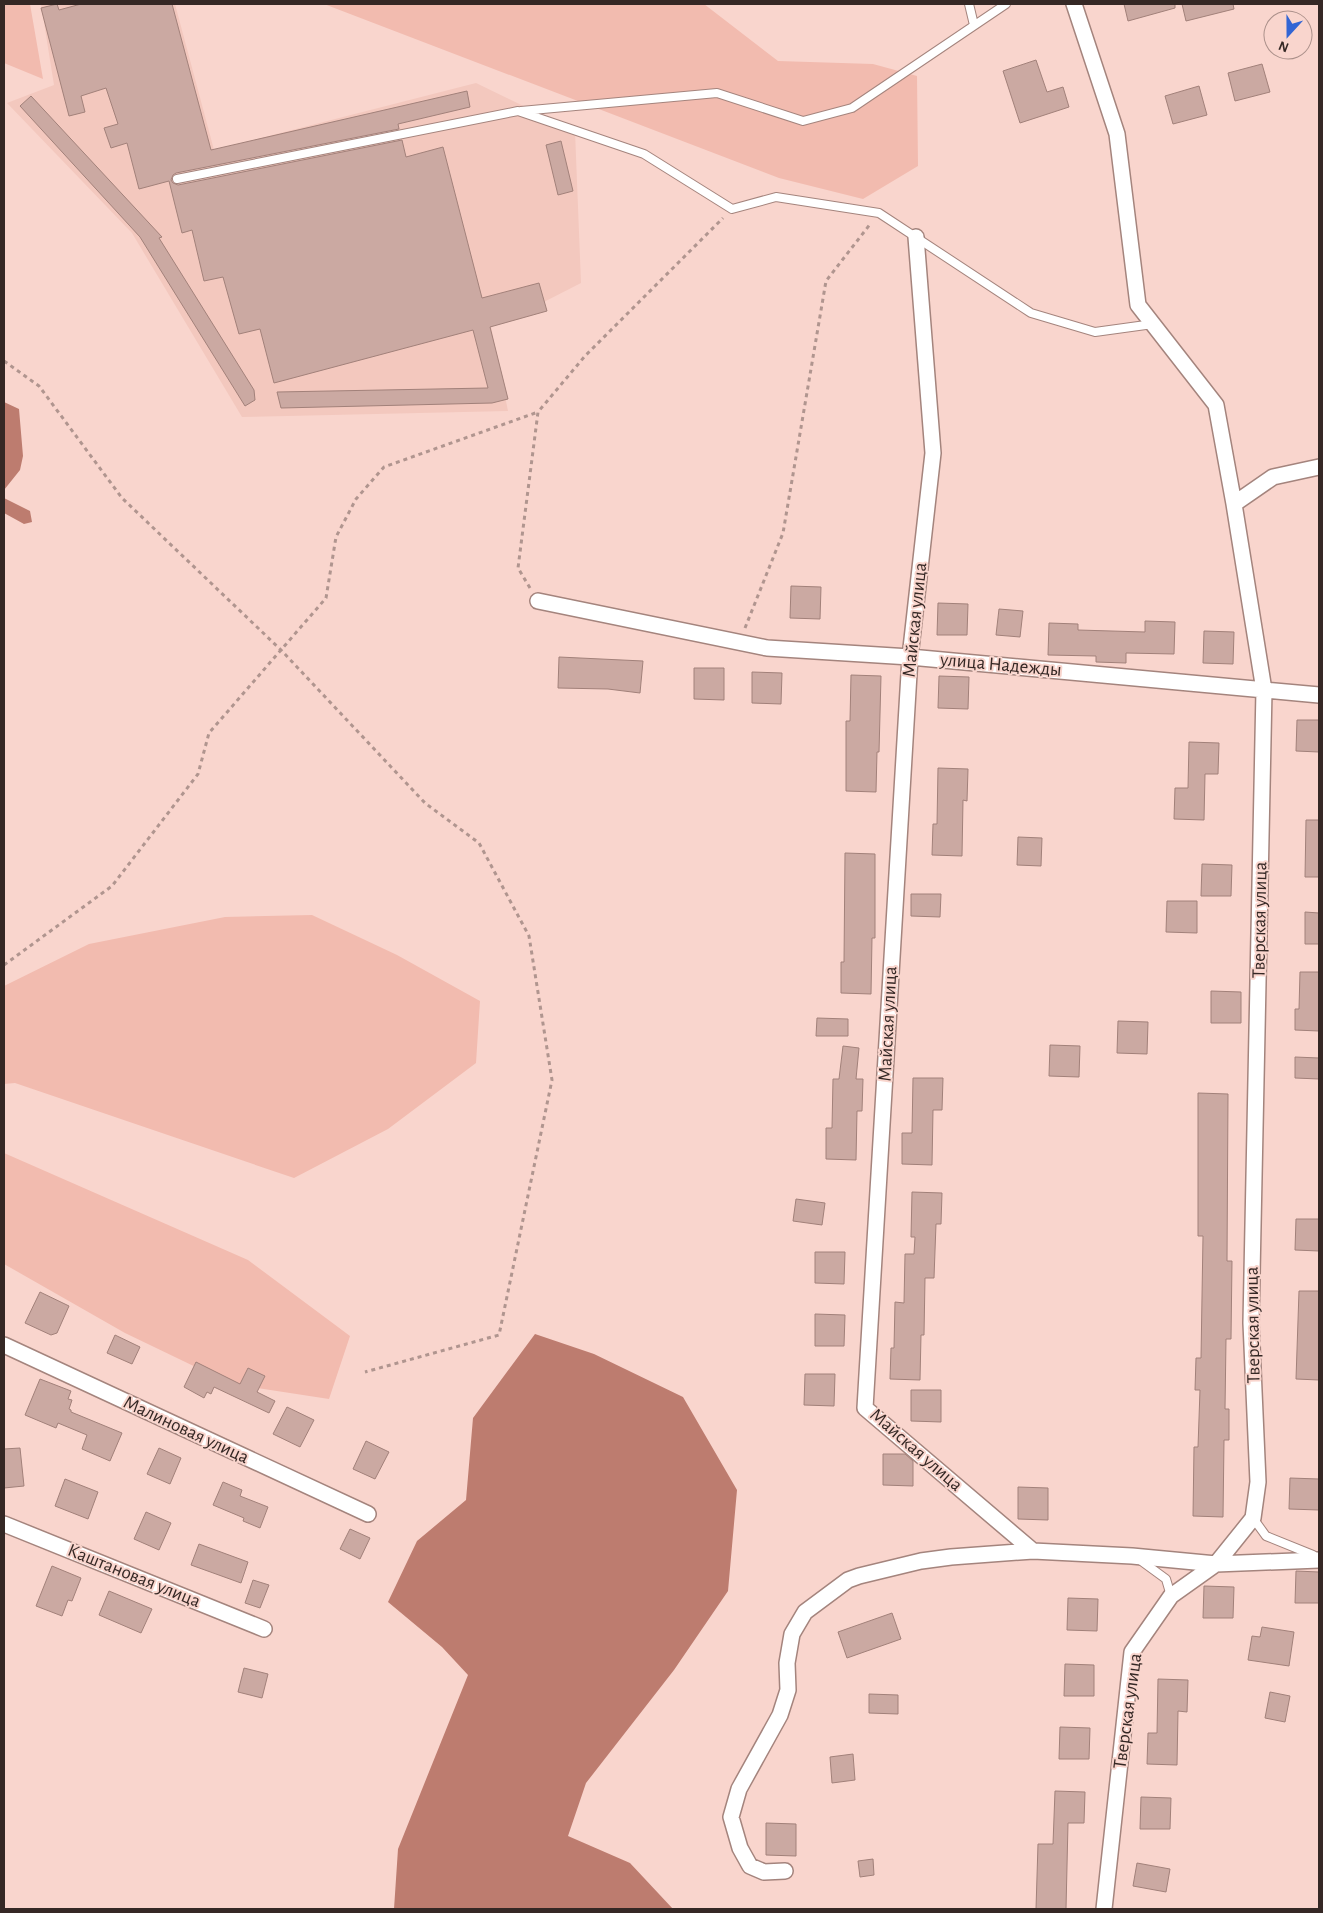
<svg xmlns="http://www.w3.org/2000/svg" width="1323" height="1913" font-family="'Alegreya Sans',sans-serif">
<rect width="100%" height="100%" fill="#f9d5cd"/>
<!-- built -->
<path fill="#f3c8be" d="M41 4H175L214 150 476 83 575 131 581 283 536 306 489 316 508 411 242 417 132 233 7 103 54 85Z"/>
<!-- green -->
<path fill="#f2bbaf" d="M4 4H30L43 79 4 63Z
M324 4H704L778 61 873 64 917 76 918 166 863 199 779 178Z
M312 915 397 955 480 1001 476 1063 388 1129 294 1178 15 1083 4 1084V986L89 944 225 917Z
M4 1153 248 1260 350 1336 329 1399 231 1384 125 1333 4 1264Z"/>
<!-- water -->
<path fill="#bd7c6f" d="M4 402 19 409 23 456 20 470 4 490Z
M4 498 30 511 32 522 24 524 4 513Z
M535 1334 594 1354 683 1397 737 1490 728 1591 674 1670 586 1783 568 1836 630 1863 673 1909H394L398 1849 468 1675 442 1647 388 1602 417 1541 466 1500 473 1418Z"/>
<!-- building -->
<path fill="#cba9a2" stroke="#a2817a" d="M57 4 59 10 81 4H172L211 150 467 91 470 107 398 124 399 129 176 173 173 175 171 180 173 183 178 185 402 140 406 157 443 147 482 298 539 283 547 311 490 327 508 399 492 403 281 408 277 392 488 388 473 330 274 383 260 329 239 334 223 277 204 281 192 230 182 233 169 181 139 189 127 143 111 148 104 128 118 124 106 88 81 96 85 112 69 116 41 8Z
M1124 4H1175V8L1128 21Z
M1182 4H1233L1234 9 1186 21Z
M1036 60 1047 92 1063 87 1069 107 1020 123 1003 71Z
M1262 64 1270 92 1235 101 1228 73Z
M1199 86 1207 115 1173 124 1165 96Z
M31 96 162 237 159 238 254 390 255 400 245 406 140 237 20 106Z
M561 141 573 191 558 195 546 145Z
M791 586 821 587 820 619 790 618Z
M938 603 968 604 967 635H937Z
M999 609 1023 611 1020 637 996 635Z
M1145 621 1175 622 1174 654 1126 653V663L1096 662V656L1048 655 1049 623 1078 624V630L1145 632Z
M1204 631 1234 632 1233 664 1203 663Z
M559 657 643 661 640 693 608 689 558 688Z
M694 668H724V700L694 699Z
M752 672 782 673 781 704 752 703Z
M851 675 881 676 879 752H877L876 792 846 791V721H850Z
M939 676 969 677 968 709 938 708Z
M1297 720H1319V752L1296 751Z
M1189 742 1219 743 1218 774H1205L1204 820 1174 819 1175 788H1188Z
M938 768 968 769 967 801 963 800 962 856 932 855 933 824H937Z
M1306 820H1319V877H1305Z
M1018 837 1042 838 1041 866 1017 865Z
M845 853 875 854V938H872L871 994 841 993V962H844Z
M1202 864 1232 865 1231 896H1201Z
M911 894H941L940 917 911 916Z
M1167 901H1197V933L1166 932Z
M1305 912 1319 913V944H1305Z
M1300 972H1319V1031L1295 1030V1009H1299Z
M1211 991 1241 992V1023H1211Z
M817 1018 848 1019V1036H816Z
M1118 1021 1148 1022 1147 1054 1117 1053Z
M1050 1045 1080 1046 1079 1077 1049 1076Z
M843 1046 859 1048 856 1079H863L862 1111H857L856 1160 826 1159V1128H832L833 1079H839Z
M1295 1057 1319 1058V1079L1295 1078Z
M913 1078H943L942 1110H933L932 1165 902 1164V1133H912Z
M1198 1093 1228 1094 1227 1261H1232L1231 1339H1226L1225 1409H1229V1440H1224L1223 1517 1193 1516 1194 1447H1198L1200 1390H1195L1196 1358H1201L1203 1236H1198Z
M912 1192 942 1193 941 1224H936L934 1278H925L924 1335H921L920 1380 890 1379 891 1348H894L895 1302 904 1303 905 1254H914L915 1237H911Z
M796 1199 825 1203 822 1225 793 1221Z
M1296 1219H1319V1251L1295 1250Z
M815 1252H845L844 1284 815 1283Z
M1299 1291H1319V1380L1296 1379Z
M40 1292 69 1306 57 1333 51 1335 25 1323Z
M815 1314 845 1315 844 1346H815Z
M115 1335 140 1347 132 1364 107 1353Z
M196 1362 240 1384 248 1368 265 1376 257 1392 275 1401 269 1413 214 1387 211 1394 207 1392 204 1398 184 1387Z
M805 1374H835L834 1406 804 1405Z
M40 1379 71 1391 68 1399 72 1400 69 1409 71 1410V1412L122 1433 110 1461 82 1449 87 1435 58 1423 56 1428 25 1415Z
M911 1390H941V1422L911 1421Z
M287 1407 314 1420 300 1447 273 1434Z
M366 1441 389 1452 375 1479 353 1469Z
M20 1448 24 1486 4 1488V1449Z
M159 1448 181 1458 170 1484 147 1474Z
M883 1454H905L913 1461V1486L883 1485Z
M1290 1478 1319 1479V1510L1289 1509Z
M65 1479 98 1492 88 1519 55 1506Z
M223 1482 242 1490 240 1496 268 1507 260 1528 243 1521 244 1518 213 1505Z
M1018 1487 1048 1488V1520L1018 1519Z
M146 1512 171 1523 159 1550 134 1539Z
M350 1529 370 1538 360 1559 340 1549Z
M199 1544 248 1562 241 1583 191 1565Z
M52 1566 81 1578 72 1601 68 1600 62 1616 36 1606Z
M1296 1571 1319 1572V1603H1295Z
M253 1580 269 1585 260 1608 245 1603Z
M1204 1586 1234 1587 1233 1618H1203Z
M109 1591 152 1609 141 1633 99 1615Z
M1068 1598 1098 1599 1097 1631 1067 1630Z
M892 1613 901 1639 847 1658 838 1632Z
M1262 1627 1294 1632 1289 1666 1248 1660 1252 1636 1260 1637Z
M1065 1664 1094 1665V1696H1064Z
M244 1668 268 1674 262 1698 238 1692Z
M1158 1679 1188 1680 1187 1712 1178 1711 1177 1765 1147 1764 1148 1733H1157Z
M1270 1692 1290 1696 1285 1722 1265 1718Z
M869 1694 898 1695V1714L869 1713Z
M1060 1727 1090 1728 1089 1759H1059Z
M853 1754 855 1780 832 1783 830 1757Z
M1055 1791 1085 1792 1084 1823H1068L1066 1909H1036L1038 1844H1053Z
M1141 1797 1171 1798 1170 1829H1140Z
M766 1823 796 1824V1856L766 1855Z
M873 1859 874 1875 860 1877 858 1861Z
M1137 1863 1170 1869 1166 1892 1133 1886Z"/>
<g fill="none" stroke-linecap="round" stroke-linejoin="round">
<defs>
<path id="service" d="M969 4 974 25
M521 111 717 93 803 121 852 108 1006 4
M177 179 518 111 644 154 732 209 776 197 879 213 1031 313 1095 332 1153 324
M1253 1518 1266 1536 1313 1555
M1140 1560 1166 1579 1171 1596"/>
<path id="minor" d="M1074 4 1117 134 1138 305 1216 405 1234 504 1264 690 1251 1323 1258 1482 1253 1518 1216 1564 1171 1596 1132 1652 1104 1909
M916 237 933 453 910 657 865 1408 1033 1551 1132 1556 1216 1564 1319 1560
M1234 504 1273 477 1319 467
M538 601 767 648 910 657 1319 695
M4 1345 368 1514
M4 1524 264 1629
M785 1871 764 1872 750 1866 740 1848 731 1817 739 1789 780 1715 788 1690 787 1663 792 1634 805 1612 848 1580 859 1576 921 1561 951 1557 1033 1551"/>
</defs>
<!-- service casing -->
<use href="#service" stroke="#a4847d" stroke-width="10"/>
<!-- minor casing -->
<use href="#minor" stroke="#a4847d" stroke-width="18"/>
<!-- path -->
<path stroke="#b0958f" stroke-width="3" stroke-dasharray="4 4" stroke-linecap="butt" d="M4 361 39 386 122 498 281 650 425 803 479 843 529 936 552 1080 499 1335 365 1372
M530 588 518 568 538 412 585 356 723 218
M745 628 783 533 826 281 871 223
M4 965 112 886 198 774 209 733 326 598 336 537 356 499 384 467 538 412"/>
<!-- service -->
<use href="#service" stroke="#fff" stroke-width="8"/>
<!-- minor -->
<use href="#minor" stroke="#fff" stroke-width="15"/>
</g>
<g text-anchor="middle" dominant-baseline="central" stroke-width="4" stroke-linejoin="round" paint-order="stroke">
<!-- street labels -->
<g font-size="19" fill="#352825" stroke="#f9d5cd">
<text transform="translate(915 620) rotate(-84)">Майская улица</text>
<text transform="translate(1001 665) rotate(5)">улица Надежды</text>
<text transform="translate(1260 920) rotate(-89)">Тверская улица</text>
<text transform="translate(888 1024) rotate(-87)">Майская улица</text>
<text transform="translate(1253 1325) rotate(-91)">Тверская улица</text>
<text transform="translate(186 1430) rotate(25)">Малиновая улица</text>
<text transform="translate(916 1450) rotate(41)">Майская улица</text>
<text transform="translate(134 1576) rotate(22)">Каштановая улица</text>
<text transform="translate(1128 1711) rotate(-82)">Тверская улица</text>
</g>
</g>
<!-- border -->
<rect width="1323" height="1913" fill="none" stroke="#352825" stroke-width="10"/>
<!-- north arrow -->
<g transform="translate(1288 35) rotate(201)"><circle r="24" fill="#f9d5cd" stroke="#ab908a"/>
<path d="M0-4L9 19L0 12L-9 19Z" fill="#3265d4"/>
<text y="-8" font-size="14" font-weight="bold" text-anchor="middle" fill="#352825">N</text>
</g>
</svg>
